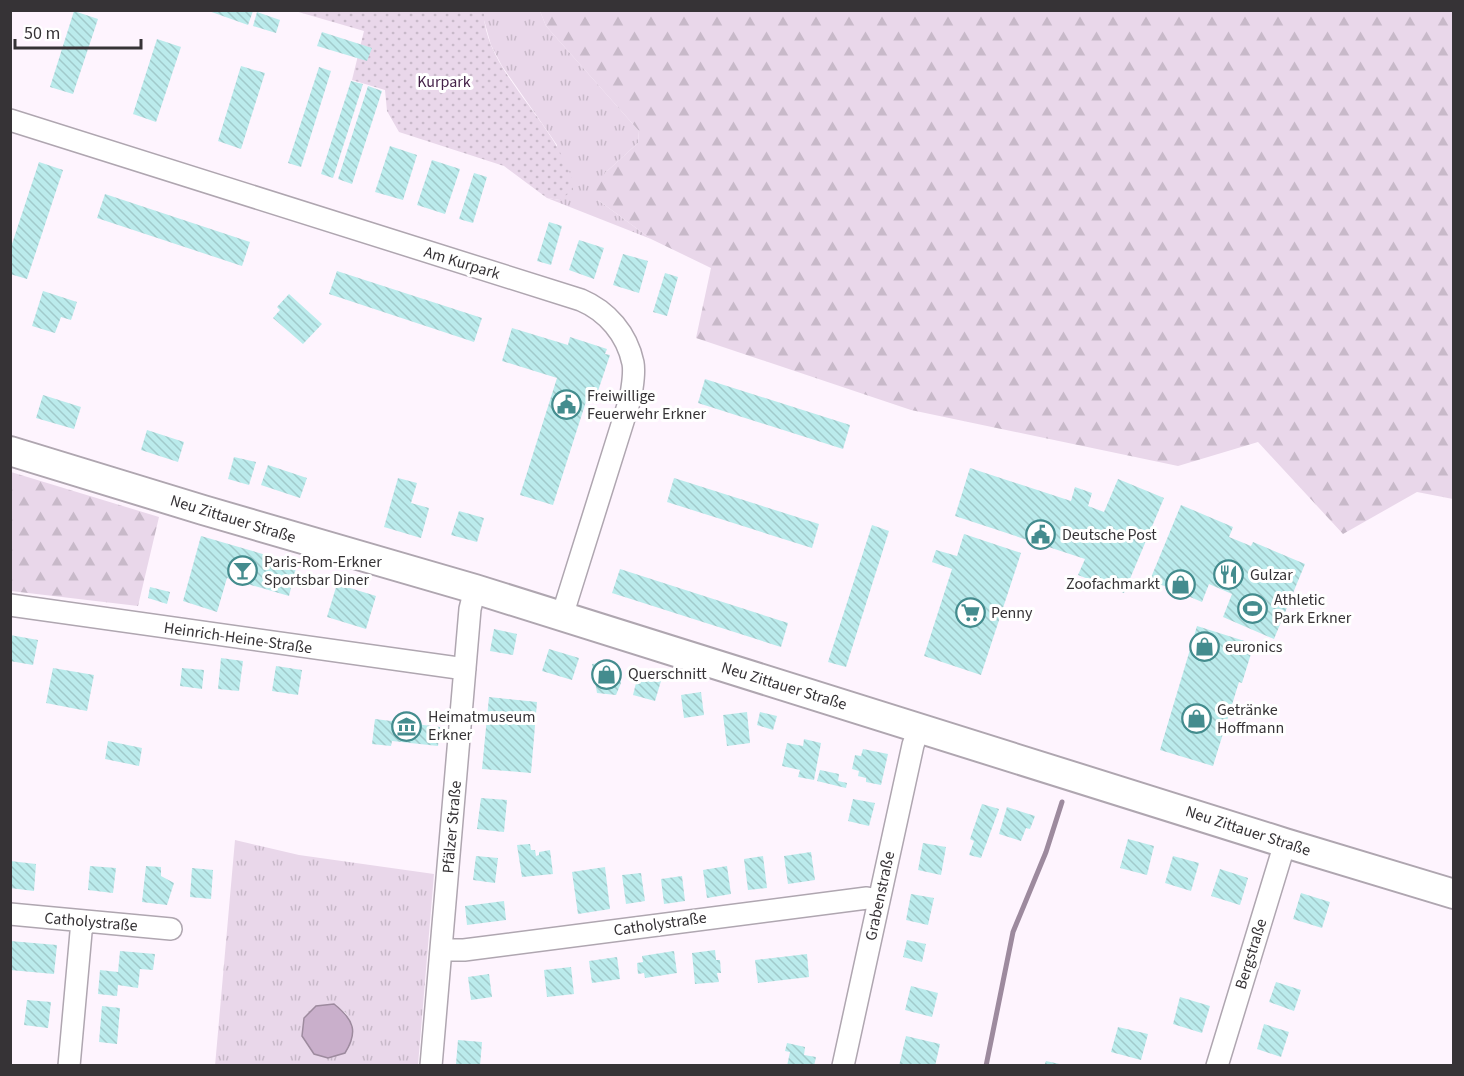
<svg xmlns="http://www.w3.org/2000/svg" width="1464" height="1076" font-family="'Source Sans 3',sans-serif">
<defs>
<pattern id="grass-tufts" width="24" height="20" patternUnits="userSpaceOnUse" patternTransform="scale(1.5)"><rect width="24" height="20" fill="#e9d7ea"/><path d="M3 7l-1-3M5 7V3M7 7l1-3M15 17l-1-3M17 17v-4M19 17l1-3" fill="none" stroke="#c8b9c9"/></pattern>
<pattern id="forest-firs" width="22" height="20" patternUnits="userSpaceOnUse" patternTransform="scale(1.5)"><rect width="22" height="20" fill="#e9d7ea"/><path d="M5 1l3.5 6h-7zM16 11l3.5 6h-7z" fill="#c8b9c9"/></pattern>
<pattern id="park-dots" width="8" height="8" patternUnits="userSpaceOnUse" patternTransform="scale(1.5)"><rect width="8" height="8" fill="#e9d7ea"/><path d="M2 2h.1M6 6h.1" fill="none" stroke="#c8b9c9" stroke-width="1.8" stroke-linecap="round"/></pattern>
<pattern id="building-back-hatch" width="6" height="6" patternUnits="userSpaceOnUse" patternTransform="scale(1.5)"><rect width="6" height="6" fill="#bbebec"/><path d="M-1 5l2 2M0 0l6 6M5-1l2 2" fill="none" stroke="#a1cacb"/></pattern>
</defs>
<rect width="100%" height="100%" fill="#fef4fe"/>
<!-- grass -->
<path fill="url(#grass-tufts)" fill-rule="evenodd" d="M484 11H540L546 26 639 131 638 143 605 173 598 200 651 239 547 198 560 200 557 145 502 66 491 45 484 20Z
M235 840 299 855 434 874 418 1065 215 1066ZM334 1004 346 1013 353 1026 314 1054 302 1036 304 1018Z"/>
<!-- forest -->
<path fill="url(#forest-firs)" d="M540 11H1453V499L1417 492 1343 534 1258 442 1178 466 911 410 696 338 711 268 651 239 598 200 595 191 605 173 638 143 639 131 546 26Z
M11 472 159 517 138 606 11 591Z"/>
<!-- park -->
<path fill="url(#park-dots)" d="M295 11H484C482 61 543 114 564 160 569 170 573 178 573 190L560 200 547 198 504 166 399 132 387 111 385 90 352 80 364 31Z"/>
<!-- water -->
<path fill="#c9afcb" stroke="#9d8a9e" stroke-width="1.5" d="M334 1004C353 1019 359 1031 345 1053L328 1058 314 1054 302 1036 304 1018 316 1006Z"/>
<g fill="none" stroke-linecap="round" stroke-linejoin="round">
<!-- stream -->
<path stroke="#9d8a9e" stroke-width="5" d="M986 1066 1013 932 1046 852 1062 802"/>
</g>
<!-- building -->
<path fill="url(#building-back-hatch)" d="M206 10H252L253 11 248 25Z
M74 11 98 19 73 94 50 87Z
M257 12 280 20 276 33 253 26Z
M322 32 372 48 367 61 317 46Z
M157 39 181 47 156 122 133 114Z
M241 66 265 73 241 149 218 141Z
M319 67 331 71 301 167 288 163Z
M351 81 363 84 333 178 321 174Z
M368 86 382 91 352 184 338 179Z
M390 146 417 155 403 200 375 192Z
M432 160 460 169 445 214 417 205Z
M39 162 63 170 27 279 10 274V250Z
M474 173 487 177 473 223 459 219Z
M105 194 250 242 242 266 97 218Z
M549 222 562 226 551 265 537 261Z
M579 240 604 248 594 279 569 270Z
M623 254 648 261 639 293 613 285Z
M337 271 482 318 474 342 329 294Z
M665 273 678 277 667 316 653 312Z
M43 291 77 302 71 320 61 317 55 333 32 326Z
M289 294 322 324 303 344 273 318 280 310 277 307Z
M512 328 568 345 570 337 607 349 605 354 610 355 598 391 590 389 553 505 520 495 557 378 502 361Z
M705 379 850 425 843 449 698 403Z
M43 395 81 407 74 429 36 418Z
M147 430 184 442 178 462 141 450Z
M234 457 256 462 249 485 228 479Z
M268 465 307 478 300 498 261 485Z
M970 468 1071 501 1075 487 1092 493 1088 506 1104 512 1118 479 1164 498 1124 593 1078 575 1085 559 955 516Z
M398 478 417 483 411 503 429 508 421 538 384 527Z
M674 478 819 524 812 548 667 502Z
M1181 505 1233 527 1229 537 1251 546 1253 542 1305 564 1274 639 1223 617 1232 594 1209 584 1202 602 1150 580Z
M459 511 484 518 477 542 451 535Z
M872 525 889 531 846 667 828 662Z
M964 534 1021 553 981 675 924 656 952 569 932 562 936 550 957 556Z
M201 536 297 564 289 596 227 578 217 612 183 601Z
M620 569 788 623 781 647 612 593Z
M337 584 376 596 366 629 327 617Z
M150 587 170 592 167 604 148 598Z
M1197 626 1254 644 1242 683 1239 682 1213 766 1160 750Z
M494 629 517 634 513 655 490 651Z
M10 635 38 640 33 665 10 661Z
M549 649 579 658 572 680 542 671Z
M221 658 243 661 239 691 218 689Z
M609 662 611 666 618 665 621 683 616 695 597 693 592 664Z
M276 666 302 670 298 695 272 691Z
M53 668 94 675 87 711 46 703Z
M182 668 204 670 202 689 180 686Z
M638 675 661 681 655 701 633 695Z
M701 692 704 715 684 718 681 695Z
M489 697 537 702 531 773 482 769Z
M747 712 750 743 727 746 723 715Z
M760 712 777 716 773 730 757 725Z
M375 719 440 727 438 746 392 741 391 746 372 744Z
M804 739 821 743 814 780 798 777 800 770 782 766 787 743 803 746Z
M108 741 142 748 139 766 105 759Z
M863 749 888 754 881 785 866 782V778L858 776 859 771 852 769 855 755 861 756Z
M820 770 839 774 838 781 847 783 846 788 817 781Z
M481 798 507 800 504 832 477 829Z
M853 799 875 803 869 826 848 821Z
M982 804 999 809 981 858 969 855 974 841 970 839Z
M1007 807 1035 816 1030 829 1026 828 1021 841 999 834Z
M1128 839 1154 846 1147 875 1120 868Z
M923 843 946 847 941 875 918 870Z
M530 844 531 850H535L536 856 539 855V852L550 850 553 874 522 877 517 845Z
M811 852 815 880 788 884 784 856Z
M476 856 498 858 495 883 473 880Z
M763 856 767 888 748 890 744 859Z
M1173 856 1199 863 1191 891 1165 883Z
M10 861 36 864 34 891 10 888Z
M90 866 116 868 113 893 88 890Z
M146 866 161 867V876L174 883 167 905 142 902Z
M727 866 731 894 707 898 703 870Z
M605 867 610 909 578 914 572 872Z
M192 868 213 870 211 899 190 897Z
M1220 869 1248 878 1240 905 1211 896Z
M641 873 645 901 626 904 622 875Z
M682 876 685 901 664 904 661 879Z
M1301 893 1330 902 1322 928 1293 919Z
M911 894 934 898 928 925 906 920Z
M504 901 506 920 467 925 465 906Z
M907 940 926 944 922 962 903 957Z
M10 941 57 945 54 974 10 970Z
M715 950 716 960H720L721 973H717L719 982 695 984 692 953Z
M120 951 155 954 153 970 140 969 138 988 118 985 117 996 98 994 100 970 118 972Z
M674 951 677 973 645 978 644 973 638 974 637 963 643 962 642 956Z
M807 954 809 977 758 983 755 960Z
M617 957 620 979 592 983 589 961Z
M571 967 574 994 547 997 544 970Z
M489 974 492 997 471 1000 468 977Z
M1276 982 1301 990 1294 1011 1269 1002Z
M911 986 938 993 932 1017 905 1010Z
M1180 997 1210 1006 1202 1033 1173 1024Z
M27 1000 51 1002 48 1028 24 1025Z
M102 1006 120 1008 117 1044 99 1042Z
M1264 1024 1289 1032 1281 1057 1257 1049Z
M1118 1027 1148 1034 1141 1060 1111 1052Z
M906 1036 940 1044 935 1066H899Z
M458 1040 482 1042 480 1066 456 1064Z
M787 1043 805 1047 804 1055 816 1057 814 1066H787L790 1052 785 1051Z
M1046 1061 1064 1065V1066H1044Z"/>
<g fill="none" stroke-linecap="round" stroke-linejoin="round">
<defs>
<path id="street" d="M10 120 581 300C607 311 627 334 633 363 635 374 632 386 631 396L562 616
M10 605 465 669
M10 914 171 929
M442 950H464L867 898 879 900
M69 1066 82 921
M431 1066 470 609 475 589
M843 1066 913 745 919 728
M1217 1066 1285 843"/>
<path id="secondary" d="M10 451 203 510 475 589 1285 843 1454 894"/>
</defs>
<!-- street casing -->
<use href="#street" stroke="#afa6b0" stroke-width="24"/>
<!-- secondary casing -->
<use href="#secondary" stroke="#afa6b0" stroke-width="32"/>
<!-- street -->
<use href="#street" stroke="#fff" stroke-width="21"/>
<!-- secondary -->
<use href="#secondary" stroke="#fff" stroke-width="28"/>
</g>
<!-- icons -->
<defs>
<symbol id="civic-ring" viewBox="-11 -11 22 22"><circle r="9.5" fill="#fff" stroke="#448c8e" stroke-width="1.5"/><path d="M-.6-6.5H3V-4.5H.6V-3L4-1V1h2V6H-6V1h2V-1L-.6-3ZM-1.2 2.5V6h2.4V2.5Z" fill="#448c8e"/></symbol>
<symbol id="bar-ring" viewBox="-11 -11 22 22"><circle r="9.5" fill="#fff" stroke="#448c8e" stroke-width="1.5"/><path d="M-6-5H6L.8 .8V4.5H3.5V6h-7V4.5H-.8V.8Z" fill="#448c8e"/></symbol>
<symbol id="restaurant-ring" viewBox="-11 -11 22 22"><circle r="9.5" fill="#fff" stroke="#448c8e" stroke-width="1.5"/><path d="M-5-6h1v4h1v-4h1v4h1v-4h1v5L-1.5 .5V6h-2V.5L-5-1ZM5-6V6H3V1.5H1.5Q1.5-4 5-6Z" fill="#448c8e"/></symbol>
<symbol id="shop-ring" viewBox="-11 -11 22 22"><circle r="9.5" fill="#fff" stroke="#448c8e" stroke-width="1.5"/><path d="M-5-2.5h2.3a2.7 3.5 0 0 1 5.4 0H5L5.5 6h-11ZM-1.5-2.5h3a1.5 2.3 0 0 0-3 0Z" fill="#448c8e"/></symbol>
<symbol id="stadium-ring" viewBox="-11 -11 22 22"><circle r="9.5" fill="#fff" stroke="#448c8e" stroke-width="1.5"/><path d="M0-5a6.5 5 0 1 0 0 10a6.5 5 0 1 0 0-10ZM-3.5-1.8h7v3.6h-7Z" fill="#448c8e"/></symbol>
<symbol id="supermarket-ring" viewBox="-11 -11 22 22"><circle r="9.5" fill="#fff" stroke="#448c8e" stroke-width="1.5"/><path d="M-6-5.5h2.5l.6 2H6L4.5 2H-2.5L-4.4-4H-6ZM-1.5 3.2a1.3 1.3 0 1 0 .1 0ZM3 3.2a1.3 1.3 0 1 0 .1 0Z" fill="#448c8e"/></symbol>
<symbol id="museum-ring" viewBox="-11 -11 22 22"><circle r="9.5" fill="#fff" stroke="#448c8e" stroke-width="1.5"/><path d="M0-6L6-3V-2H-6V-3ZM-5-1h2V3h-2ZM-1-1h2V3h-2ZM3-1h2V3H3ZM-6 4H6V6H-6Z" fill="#448c8e"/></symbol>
</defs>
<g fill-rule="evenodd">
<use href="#civic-ring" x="550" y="388" width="33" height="33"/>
<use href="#civic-ring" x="1024" y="518" width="33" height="33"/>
<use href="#bar-ring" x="226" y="554" width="33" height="33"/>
<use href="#restaurant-ring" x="1212" y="558" width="33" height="33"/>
<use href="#shop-ring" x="1164" y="568" width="33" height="33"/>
<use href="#stadium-ring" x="1236" y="592" width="33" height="33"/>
<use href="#supermarket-ring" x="954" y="596" width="33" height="33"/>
<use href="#shop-ring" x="1188" y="630" width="33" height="33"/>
<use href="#shop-ring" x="590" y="658" width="33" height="33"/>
<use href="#shop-ring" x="1180" y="702" width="33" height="33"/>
<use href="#museum-ring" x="390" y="710" width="33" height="33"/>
</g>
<g text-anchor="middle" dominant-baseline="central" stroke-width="6" stroke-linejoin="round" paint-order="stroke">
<!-- park labels -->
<g font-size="16" fill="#452249" stroke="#fff">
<text x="444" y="82">Kurpark</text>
</g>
<!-- street labels -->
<g font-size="16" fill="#363336" stroke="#fff">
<text transform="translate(462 263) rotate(17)">Am Kurpark</text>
<text transform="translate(233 519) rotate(17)">Neu Zittauer Straße</text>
<text transform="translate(238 638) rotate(8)">Heinrich-Heine-Straße</text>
<text transform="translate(784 686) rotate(17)">Neu Zittauer Straße</text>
<text transform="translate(452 827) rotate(-85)">Pfälzer Straße</text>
<text transform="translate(1248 831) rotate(18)">Neu Zittauer Straße</text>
<text transform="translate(880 896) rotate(-78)">Grabenstraße</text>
<text transform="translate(91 922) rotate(5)">Catholystraße</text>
<text transform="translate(660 924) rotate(-8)">Catholystraße</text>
<text transform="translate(1251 954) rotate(-73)">Bergstraße</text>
</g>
<!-- poi labels -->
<g font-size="16" fill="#363336" stroke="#fff" text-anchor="start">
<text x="587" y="396">Freiwillige<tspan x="587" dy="18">Feuerwehr Erkner</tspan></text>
<text x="1062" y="535">Deutsche Post</text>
<text x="264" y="562">Paris-Rom-Erkner<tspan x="264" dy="18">Sportsbar Diner</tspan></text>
<text x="1250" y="575">Gulzar</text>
<text x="1160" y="584" text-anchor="end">Zoofachmarkt</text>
<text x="1274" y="600">Athletic<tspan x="1274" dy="18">Park Erkner</tspan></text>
<text x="991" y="613">Penny</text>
<text x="1225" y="647">euronics</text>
<text x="628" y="674">Querschnitt</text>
<text x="1217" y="710">Getränke<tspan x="1217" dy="18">Hoffmann</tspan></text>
<text x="428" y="717">Heimatmuseum<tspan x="428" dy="18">Erkner</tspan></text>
</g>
</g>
<!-- border -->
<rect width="1464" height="1076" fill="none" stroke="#363336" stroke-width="24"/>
<!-- scale -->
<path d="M15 39v9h126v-9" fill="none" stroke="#363336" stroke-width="3"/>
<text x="24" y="39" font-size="18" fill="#363336" stroke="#ffffff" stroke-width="4.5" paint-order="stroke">50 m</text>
</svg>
